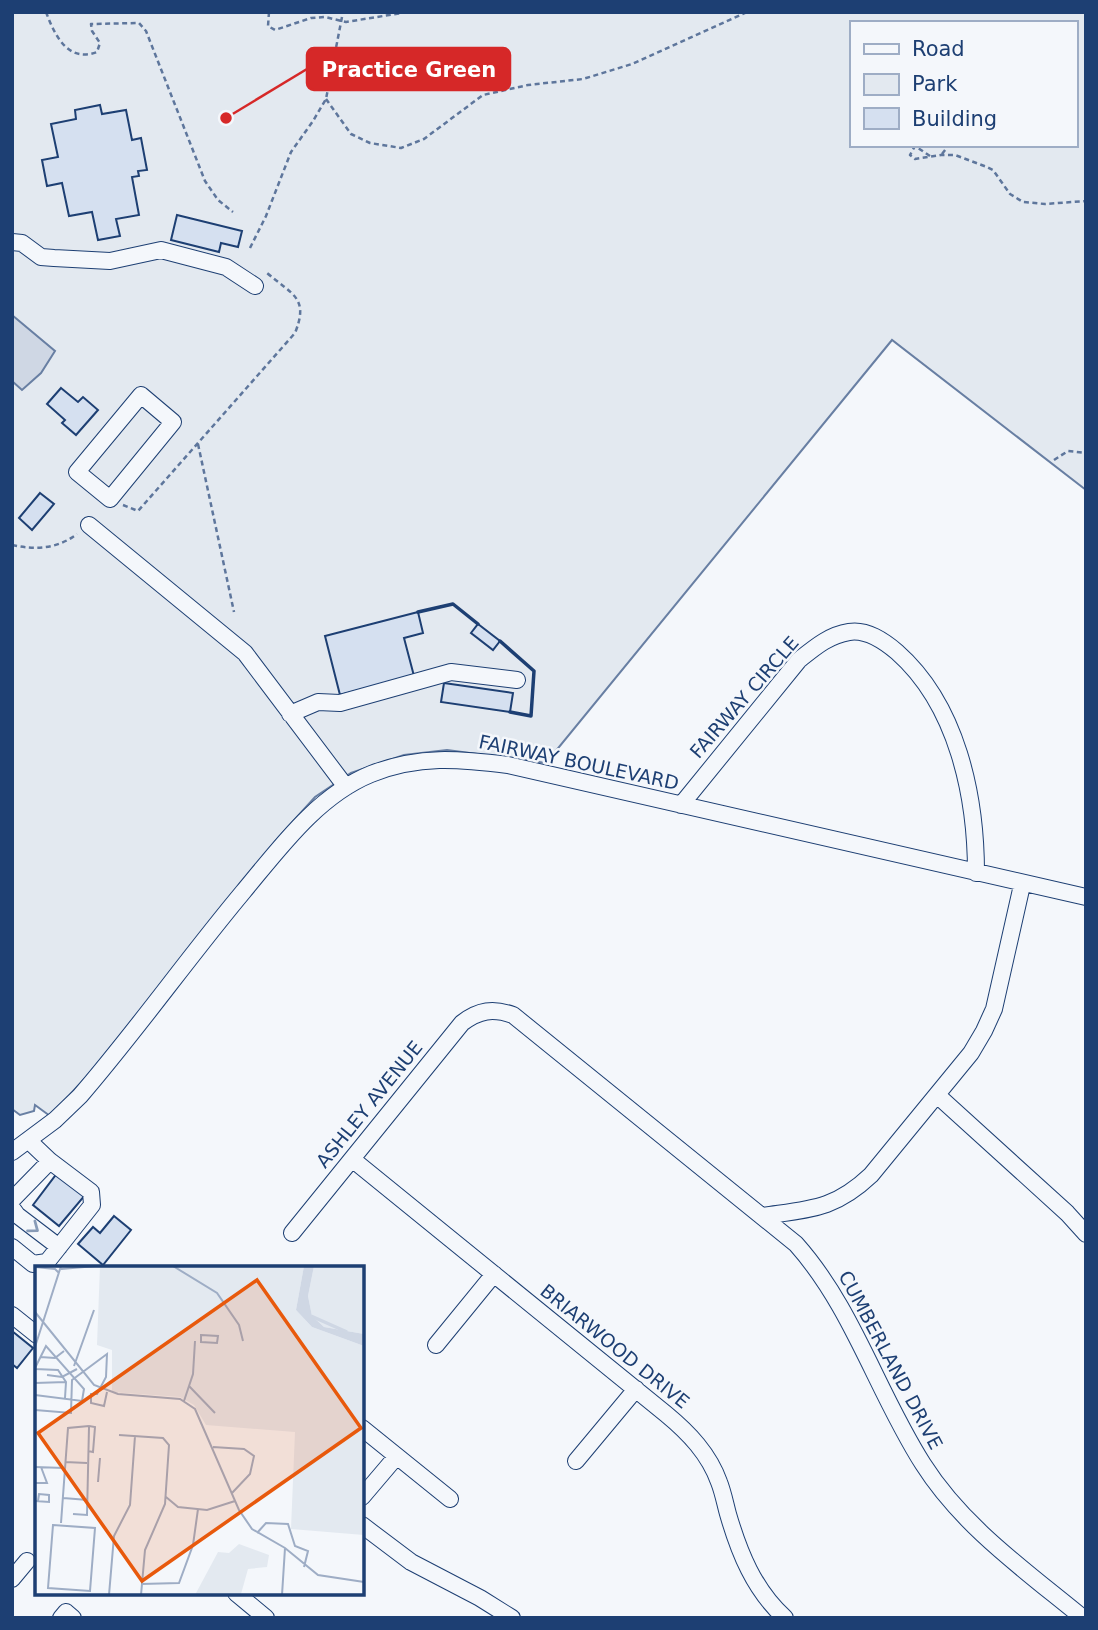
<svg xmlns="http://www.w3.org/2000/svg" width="1098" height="1630" font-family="'DejaVu Sans',sans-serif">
<rect width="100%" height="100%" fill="#f4f7fb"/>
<!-- green -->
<path fill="#e3e9f0" stroke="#687fa3" stroke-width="2" fill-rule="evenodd" d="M12 12H1086V490L892 340 546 763 447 750 404 755 351 773 315 797 278 838 89 1074 50 1116 35 1105 34 1111 20 1115 12 1109ZM851 23H1075V145H851Z"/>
<!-- water -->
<path fill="#cfd7e4" stroke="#687fa3" stroke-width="2" d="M12 315 55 351 41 373 22 390 12 381Z"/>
<!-- building -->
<path fill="#d5e0f0" stroke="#1d3f73" stroke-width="2" d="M100 105 102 114 126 110 132 140 141 138 147 170 138 171 139 176 132 177 139 215 116 219 120 236 98 240 92 212 69 216 62 183 47 186 42 160 58 157 51 124 76 119 75 110Z
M177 215 242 231 238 247 221 243 219 252 171 240Z
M61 388 78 402 83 397 98 410 76 435 62 423 65 420 47 404Z
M40 493 54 504 32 530 19 518Z
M418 612 423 633 404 638 414 676 340 695 325 636Z
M478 624 500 641 493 650 471 633Z
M444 683 513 693 510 712 441 702Z
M58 1172 86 1194 59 1226 33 1205Z
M114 1216 131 1230 103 1265 78 1244 93 1227 100 1233Z
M12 1331 33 1348 17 1368 12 1364Z"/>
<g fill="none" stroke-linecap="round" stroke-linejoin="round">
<defs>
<path id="minor" d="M12 242 22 243 41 257 54 258 110 261 161 250 226 267 255 286
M141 395 173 422 110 499 77 472Z
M89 525 245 653 346 787
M290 714 318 702 340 703 451 672 517 680
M681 805 799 660C814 648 829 635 849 632 867 629 884 641 897 652 957 705 976 795 976 873
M937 1095 1067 1213 1086 1234
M12 1152 55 1120 80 1096C137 1030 187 959 243 892 279 849 317 796 371 774 419 755 459 759 508 765L1086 897
M352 1159 666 1414C689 1433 709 1454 719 1482 723 1492 725 1503 728 1514 739 1552 754 1590 785 1618
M12 1200 50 1161
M12 1208 17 1215 59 1247
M762 1216C810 1209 834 1210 871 1175L971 1053 984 1031 994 1009 1022 885
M292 1233 462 1023C479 1010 493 1008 513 1015L796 1244C853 1308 877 1392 923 1464 963 1527 1026 1571 1083 1618
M12 1247 33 1264 47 1262 92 1205 91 1192 50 1161 29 1141
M12 1315 37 1335
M436 1345 494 1274
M362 1428 450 1499
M576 1461 636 1389
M362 1497 396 1457
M362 1525 411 1562 480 1598 512 1618
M12 1579 27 1561
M236 1593 266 1618
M61 1618 66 1612 73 1618"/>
</defs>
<!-- minor casing -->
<use href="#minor" stroke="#1d3f73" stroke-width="18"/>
<!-- path -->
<path stroke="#5e769c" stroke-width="2.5" stroke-dasharray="5 3.5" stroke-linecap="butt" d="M46 12C55 36 68 63 97 52L100 43 92 31 91 24 139 23 146 31 205 181 218 200 233 212
M269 12 268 26 275 30 311 18 325 17 346 22 408 12
M326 99 351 134 370 143 401 148 424 139 483 95 528 85 583 79 632 64 747 12
M942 154 949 145
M930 156 915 146 910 155 915 159 941 155H955L987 167 993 170 1010 194 1023 202 1045 204 1086 201
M250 248 266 216 291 152 313 121 326 99 343 12
M198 444 234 612
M1054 460 1068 451 1086 453
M123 505 138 511 295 333C309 298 293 295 267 273
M12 545C36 550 57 549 77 534"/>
<!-- minor -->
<use href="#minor" stroke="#f4f7fb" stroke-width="16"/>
<!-- wall -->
<path stroke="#1d3f73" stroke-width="3.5" d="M418 612 453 604 478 624
M500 641 534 671 531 716 510 712"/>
</g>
<!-- one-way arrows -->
<defs><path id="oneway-chevron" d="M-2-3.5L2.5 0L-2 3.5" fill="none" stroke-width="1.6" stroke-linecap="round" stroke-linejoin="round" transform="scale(1.75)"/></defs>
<use stroke="#889bb7" href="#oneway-chevron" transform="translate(34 1228) rotate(37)"/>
<g text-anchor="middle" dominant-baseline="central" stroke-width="5" stroke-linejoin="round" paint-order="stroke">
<!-- street labels -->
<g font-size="19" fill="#1d3f73" stroke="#f4f7fb">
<text transform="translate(744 697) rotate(-49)">FAIRWAY CIRCLE</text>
<text transform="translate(579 762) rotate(12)">FAIRWAY BOULEVARD</text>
<text transform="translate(369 1104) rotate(-51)">ASHLEY AVENUE</text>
<text transform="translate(615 1346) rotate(39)">BRIARWOOD DRIVE</text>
<text transform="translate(891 1360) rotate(62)">CUMBERLAND DRIVE</text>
</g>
</g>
<!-- overview -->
<g transform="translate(35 1266)">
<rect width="329" height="329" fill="#f4f7fb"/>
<path d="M65 0H269L261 44 277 61 329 80V269L256 263 260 166 171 159 159 139 145 131 77 126V84L62 79ZM279 0H329V68L289 61 277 50 273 30ZM204 278 234 289 232 301 213 303 206 328 160 329 183 286 194 287Z" fill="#e3e9f0"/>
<path d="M269 0H279L273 30 277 50 289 61 329 68V80L277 61 261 44Z" fill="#cfd7e4"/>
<path fill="none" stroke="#cfd7e4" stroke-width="3.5" d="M276 50 312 66"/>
<path fill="none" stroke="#9eadc5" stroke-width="2" d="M138 0 182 27 204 59 208 75M0 1 20 3 24 7M26 3 61 0M0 46 59 119 83 128 145 133 160 143 204 244 217 263 250 282 283 309 329 316M166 69 183 70 182 77 166 76ZM0 81 26 0M5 91 20 92 29 85M39 100 59 44M0 102 11 80 49 123 47 135 0 129M0 103 23 104 31 116 30 132M12 109 27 111 42 103M0 117 31 116M154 120 180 147M149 135 158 108 160 75M0 144 36 147 37 114 72 88 71 111 62 128H56V137L69 140 72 126M84 169 128 172 134 179 130 238 110 284 106 329M178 181 209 183 219 190 215 208 197 227M53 185 58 186 60 161 54 160M30 196 52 197M0 201 29 202M63 216 65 192M0 217H12L6 201M131 231 143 241 172 244 200 235M28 232 53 234M0 235 14 236V229L4 228 3 235M38 248 52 249 54 161M26 257 33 162 54 160M18 259 60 262 55 325 13 322ZM222 267 231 257 253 258 260 280 273 285 269 301M106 318 144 317 158 279 163 243M74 329 79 270 95 239 100 170M247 329 250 282"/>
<path fill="#e8590c" fill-opacity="0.15" stroke="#e8590c" stroke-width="3.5" d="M222 14 326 162 107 315 3 167Z"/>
<rect width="329" height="329" fill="none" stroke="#1d3f73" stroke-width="3.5"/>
</g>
<!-- callouts -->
<path fill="none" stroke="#d62828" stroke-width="2.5" d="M226 118L307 69"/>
<circle fill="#d62828" stroke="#f4f7fb" stroke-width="2.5" cx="226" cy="118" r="7"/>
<rect fill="#d62828" stroke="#d62828" stroke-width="2.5" x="307" y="48" width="203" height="42" rx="7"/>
<g font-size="21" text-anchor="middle" font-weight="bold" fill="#fff">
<text x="409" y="77">Practice Green</text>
</g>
<!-- border -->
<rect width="1098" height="1630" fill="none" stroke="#1d3f73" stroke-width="28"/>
<!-- legend -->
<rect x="850" y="21" width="228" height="126" fill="#f4f7fb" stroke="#9eadc5" stroke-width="2"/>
<rect x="864" y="44" width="35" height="10" fill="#f4f7fb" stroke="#9eadc5" stroke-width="2"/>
<text x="912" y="56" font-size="21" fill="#1d3f73">Road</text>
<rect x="864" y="74" width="35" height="21" fill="#e3e9f0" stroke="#9eadc5" stroke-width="2"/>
<text x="912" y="91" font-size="21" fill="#1d3f73">Park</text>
<rect x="864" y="108" width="35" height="21" fill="#d5e0f0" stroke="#9eadc5" stroke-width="2"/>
<text x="912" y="126" font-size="21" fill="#1d3f73">Building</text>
</svg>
